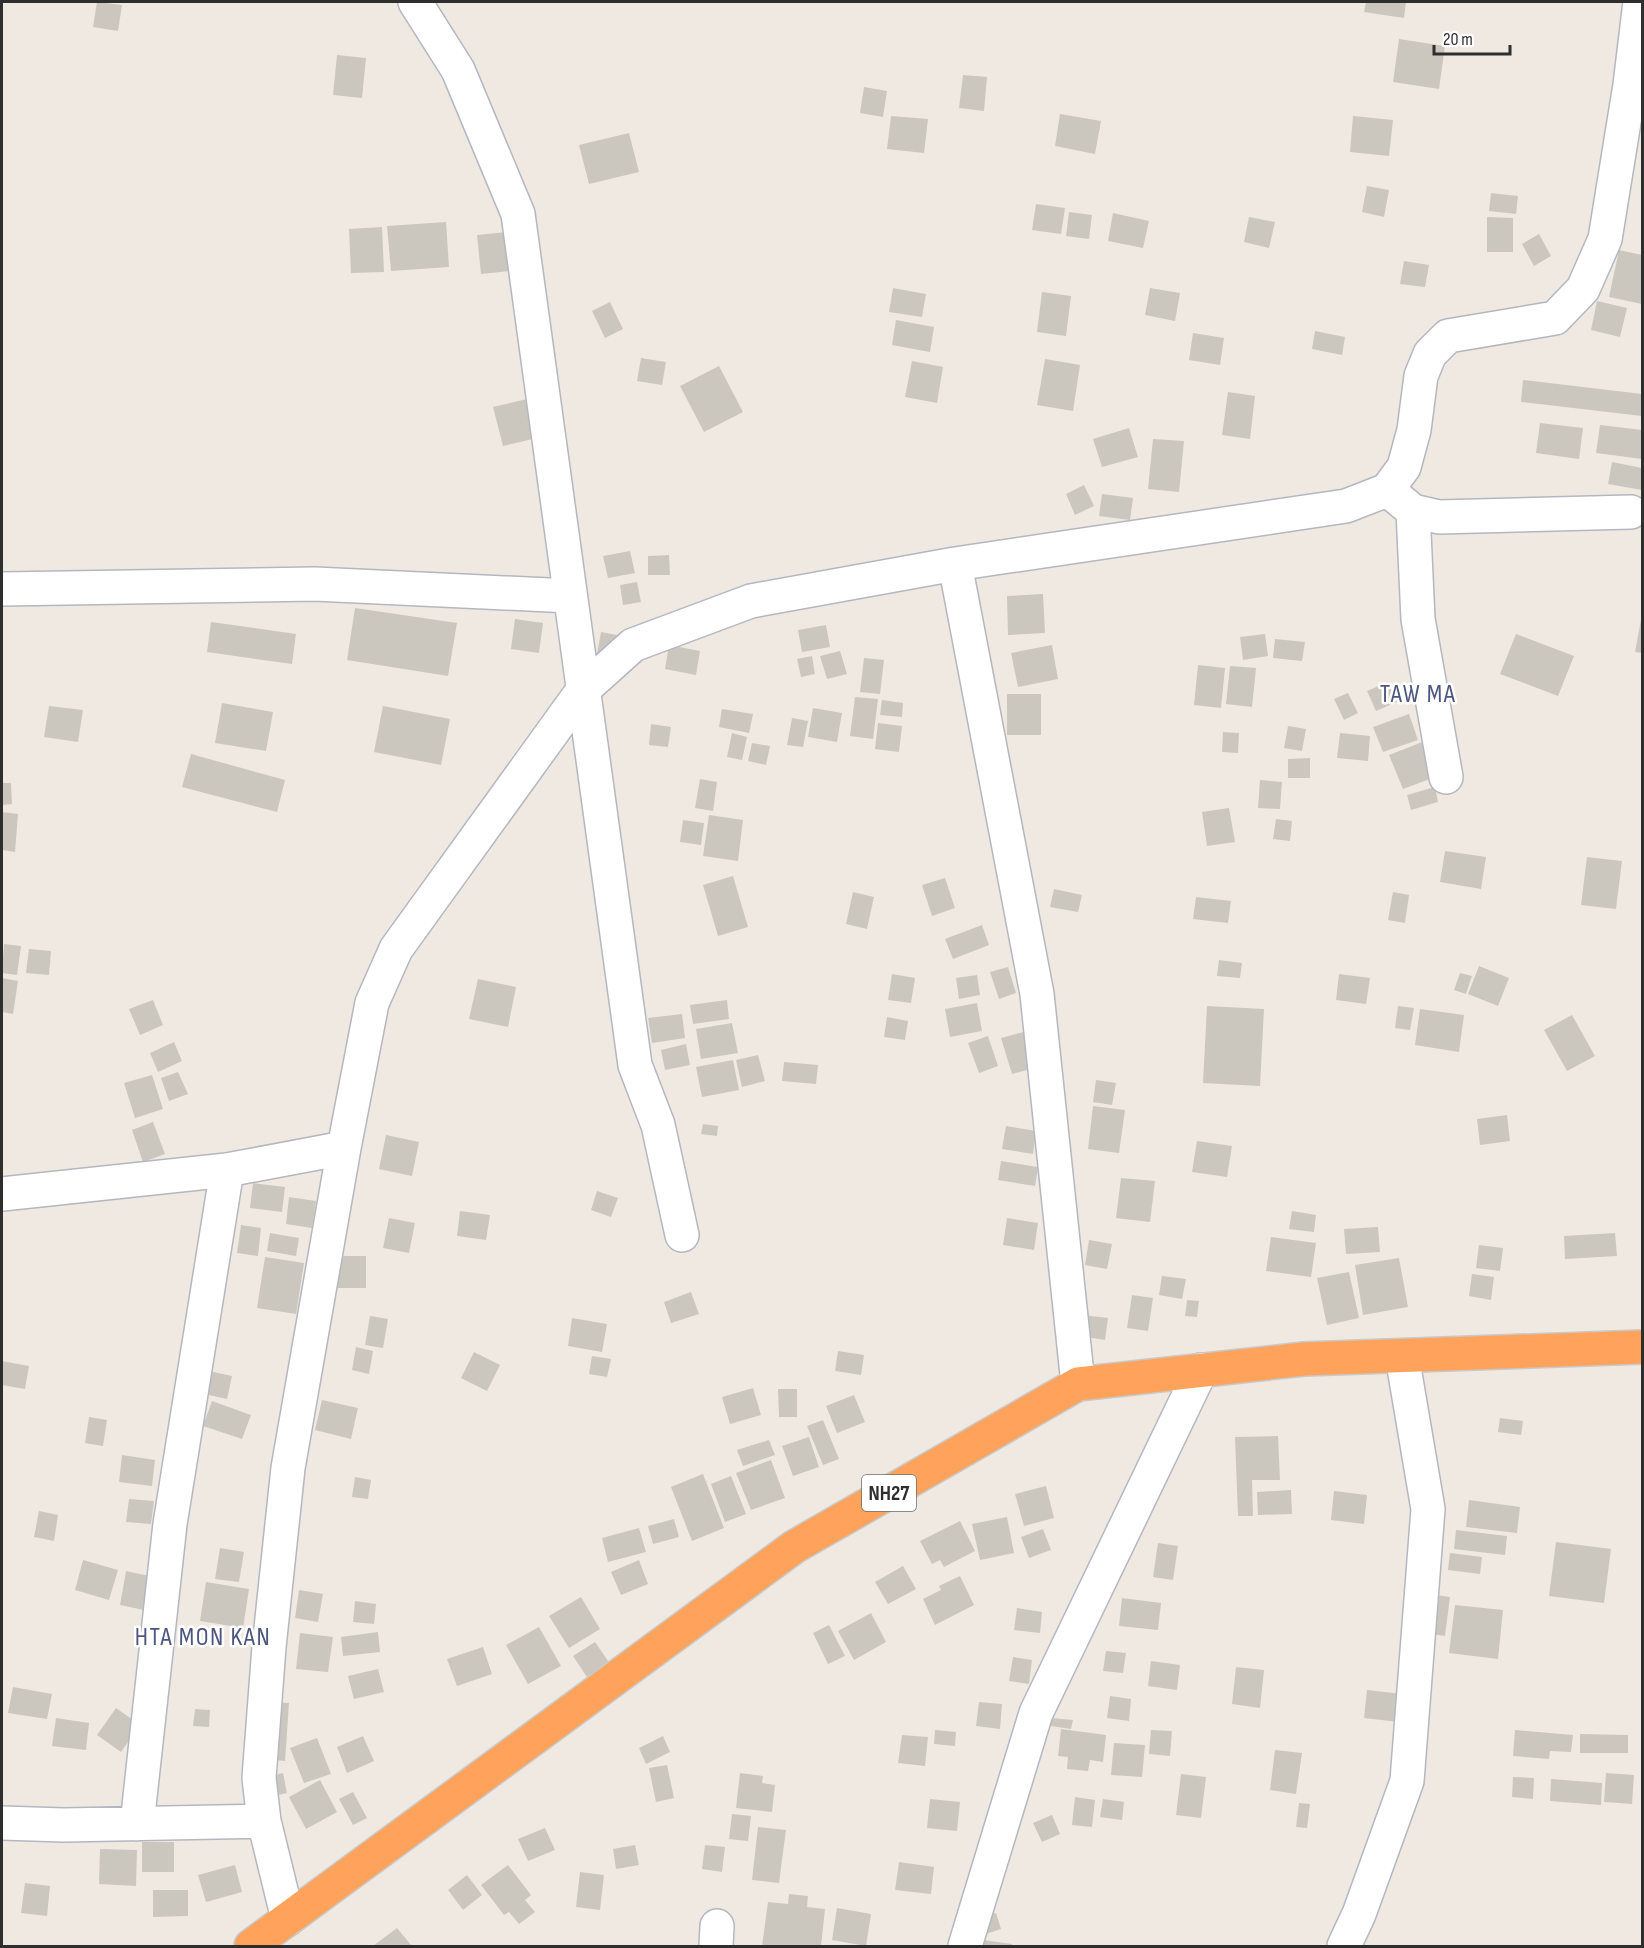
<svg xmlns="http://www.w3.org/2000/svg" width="1644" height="1948" font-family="'Sofia Sans Condensed',sans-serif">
<rect width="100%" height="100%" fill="#efe9e1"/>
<!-- building -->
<path fill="#cbc7bf" d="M97 2 122 5 118 31 93 27Z
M1366 2H1406L1404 18 1364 12Z
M1399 39 1445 46 1439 89 1393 82Z
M337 55 366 58 362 98 333 95Z
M963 75 987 77 984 111 959 108Z
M864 87 887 91 883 117 860 113Z
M1060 114 1101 121 1095 154 1055 146Z
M891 116 928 119 924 153 887 149Z
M1353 116 1393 120 1389 156 1350 152Z
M629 133 639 172 589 184 579 145Z
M1367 186 1389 190 1384 217 1362 212Z
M1491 193 1518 196 1516 214 1489 211Z
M1036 204 1065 208 1061 234 1032 230Z
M1069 212 1092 215 1089 239 1066 236Z
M1113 213 1149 221 1143 248 1108 241Z
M1249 217 1275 222 1269 248 1244 242Z
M1487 217 1513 218V252H1487Z
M446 222 449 267 391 271 387 226Z
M382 227 384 272 351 273 349 229Z
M507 232 511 271 481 274 477 235Z
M1539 234 1551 256 1534 266 1522 244Z
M1619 250 1642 255V304L1609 297Z
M1404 261 1429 265 1425 287 1400 284Z
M893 288 926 294 922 317 889 312Z
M1150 288 1180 293 1175 321 1145 315Z
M1042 292 1071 296 1066 336 1037 332Z
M1597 301 1627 308 1620 337 1591 330Z
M610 302 623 329 605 338 592 311Z
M896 320 934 327 930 352 892 345Z
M1315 331 1345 337 1342 355 1312 349Z
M1193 333 1224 338 1220 365 1189 360Z
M641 358 666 362 662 385 637 381Z
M1045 359 1080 365 1073 411 1037 405Z
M912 361 943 367 937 403 905 397Z
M719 366 743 412 704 432 680 386Z
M1523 380 1642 394V416L1521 402Z
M1228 392 1255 396 1250 439 1222 435Z
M527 399 537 438 503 446 493 407Z
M1540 423 1583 428 1579 459 1536 453Z
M1600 425 1642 430V459L1596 453Z
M1129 428 1138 457 1102 467 1093 439Z
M1153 439 1184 441 1179 492 1148 489Z
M1612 462 1642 468V490L1608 484Z
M1084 485 1094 506 1075 515 1066 494Z
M1102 494 1133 498 1130 520 1099 516Z
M630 551 635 573 608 578 603 556Z
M669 555 670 575H648V556Z
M637 582 641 602 623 605 620 585Z
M1043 594 1045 633 1008 635 1007 596Z
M355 608 457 623 448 676 347 660Z
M515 619 543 623 539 653 511 649Z
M1641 620H1642V653L1635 652Z
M211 622 296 634 292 664 207 652Z
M826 625 830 647 802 652 798 630Z
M601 632 617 635 613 657 597 654Z
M1265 634 1268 656 1243 660 1240 637Z
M1516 634 1574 656 1558 696 1500 674Z
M1275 639 1305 642 1302 661 1273 658Z
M669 645 700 651 696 675 665 669Z
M1052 645 1058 679 1018 687 1011 653Z
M840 651 847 674 827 679 820 656Z
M812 656 815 674 801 677 797 659Z
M864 658 884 660 880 694 860 692Z
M1198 665 1225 668 1221 708 1194 705Z
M1230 666 1256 668 1252 707 1226 704Z
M1388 682 1397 702 1376 711 1367 691Z
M1348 693 1358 713 1344 720 1334 699Z
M1007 694H1041V735H1007Z
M855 697 878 699 873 739 850 736Z
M882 700 903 703 902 717 880 715Z
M222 703 273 712 266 751 215 743Z
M49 706 83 710 78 742 44 737Z
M383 706 450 719 441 765 374 752Z
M813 708 842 713 837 742 808 737Z
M722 709 753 714 749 733 719 727Z
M1409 714 1418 740 1383 752 1373 727Z
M792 718 808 721 803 747 787 745Z
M878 723 902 726 899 752 875 749Z
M651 724 671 727 668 747 649 745Z
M1288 726 1306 729 1302 751 1284 748Z
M1223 732 1239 733 1238 753 1222 752Z
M732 733 747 737 742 760 727 757Z
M1340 733 1370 736 1368 761 1337 758Z
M1425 741 1438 776 1403 789 1389 755Z
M752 743 770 746 766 765 748 761Z
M191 754 285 780 277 812 182 787Z
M1310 758V778H1288V759Z
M700 779 717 782 713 811 695 808Z
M1260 780 1282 782 1280 809 1258 808Z
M2 783H11L12 804 2 805Z
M1435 787 1438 802 1411 810 1407 795Z
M1229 808 1235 842 1207 846 1202 812Z
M2 812 18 814 15 852 2 850Z
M709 815 743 820 738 861 703 856Z
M1276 819 1292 821 1290 841 1273 839Z
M683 820 704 823 701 845 680 842Z
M1445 851 1486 857 1481 889 1440 882Z
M1587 857 1622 861 1616 909 1581 905Z
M733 876 748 927 718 936 703 885Z
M945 878 955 908 932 916 922 885Z
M1054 889 1082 895 1078 912 1050 907Z
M853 892 874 897 867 929 846 924Z
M1393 892 1409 895 1405 923 1388 920Z
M1196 897 1231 901 1228 923 1193 919Z
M982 925 989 945 953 959 945 939Z
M4 944 21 946 17 975 2 973Z
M29 949 51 951 49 975 26 973Z
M1219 960 1242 963 1240 978 1217 976Z
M1479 966 1509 978 1498 1006 1468 994Z
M1008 967 1016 993 999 999 990 972Z
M1460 973 1472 976 1466 994 1454 990Z
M892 974 915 978 911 1003 888 1000Z
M1339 974 1370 978 1366 1004 1336 1000Z
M977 975 980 995 959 999 956 978Z
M2 978 18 981 13 1014 2 1012Z
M478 979 516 987 508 1027 469 1019Z
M153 1000 163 1025 140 1035 129 1009Z
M727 1000 729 1019 693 1024 690 1005Z
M977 1003 982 1031 950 1037 945 1009Z
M1207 1006 1264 1009 1260 1086 1203 1083Z
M1398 1006 1414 1008 1410 1030 1395 1028Z
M1420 1009 1464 1015 1459 1052 1415 1045Z
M682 1014 685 1038 652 1043 648 1018Z
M1572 1015 1595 1056 1567 1071 1544 1030Z
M887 1017 908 1021 905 1040 884 1037Z
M732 1023 738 1053 701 1059 696 1029Z
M1027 1031 1037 1067 1012 1074 1001 1038Z
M988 1036 998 1066 979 1073 968 1043Z
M174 1042 182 1061 158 1072 150 1053Z
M686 1044 690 1065 665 1070 661 1050Z
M758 1055 765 1081 742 1087 736 1060Z
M733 1060 739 1090 702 1097 696 1067Z
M784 1062 818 1065 816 1084 782 1081Z
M178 1072 188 1094 169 1101 161 1078Z
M152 1075 163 1109 135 1118 124 1083Z
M1096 1080 1116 1083 1112 1105 1093 1102Z
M1093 1106 1125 1110 1119 1153 1088 1149Z
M1507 1115 1510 1141 1480 1145 1477 1119Z
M153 1122 165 1154 143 1162 132 1130Z
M703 1124 718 1126 717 1136 701 1134Z
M1006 1126 1036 1131 1033 1154 1002 1149Z
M386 1135 419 1142 412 1176 379 1169Z
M1197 1141 1232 1146 1227 1177 1192 1172Z
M1001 1161 1038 1167 1035 1186 998 1180Z
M1121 1178 1155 1181 1150 1222 1116 1218Z
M253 1183 285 1187 282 1212 250 1208Z
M597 1191 618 1198 611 1217 591 1210Z
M289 1197 316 1201 312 1228 286 1224Z
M460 1211 490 1215 486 1240 457 1236Z
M1292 1211 1316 1215 1314 1232 1289 1229Z
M389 1218 415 1223 409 1253 383 1248Z
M1007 1218 1038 1223 1034 1250 1003 1245Z
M241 1225 261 1228 258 1256 237 1253Z
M1378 1227 1380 1252 1346 1254 1344 1229Z
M270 1233 299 1238 296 1256 267 1251Z
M1615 1233 1617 1256 1565 1259 1564 1236Z
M1271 1237 1316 1243 1311 1277 1266 1271Z
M1089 1240 1112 1244 1107 1269 1085 1265Z
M1479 1245 1503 1248 1500 1271 1476 1268Z
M334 1256H366V1288H335Z
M265 1257 304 1263 296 1314 257 1308Z
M1399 1258 1408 1307 1363 1315 1355 1265Z
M1349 1272 1359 1318 1327 1325 1317 1278Z
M1472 1274 1494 1277 1491 1300 1469 1296Z
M1162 1276 1186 1279 1182 1299 1159 1295Z
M691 1292 699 1314 671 1323 664 1302Z
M1132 1295 1153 1298 1148 1331 1127 1328Z
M1187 1300 1199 1301 1197 1317 1185 1316Z
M1082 1315 1108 1318 1105 1340 1080 1336Z
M370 1316 388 1319 383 1348 365 1345Z
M572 1318 607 1324 602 1352 568 1346Z
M356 1347 373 1351 369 1374 352 1370Z
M838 1351 864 1355 861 1375 835 1371Z
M474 1352 500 1365 487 1391 461 1378Z
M592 1356 611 1359 607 1377 589 1374Z
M2 1361 29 1366 25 1389 2 1385Z
M209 1371 232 1376 227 1399 204 1394Z
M753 1388 761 1415 730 1424 722 1397Z
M778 1389H797V1417H779Z
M854 1395 865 1422 837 1433 826 1406Z
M322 1400 358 1408 351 1439 315 1430Z
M212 1401 251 1415 242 1439 203 1426Z
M89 1417 107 1420 103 1446 85 1443Z
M1500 1418 1523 1421 1521 1435 1498 1432Z
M823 1420 839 1459 823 1465 807 1426Z
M1278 1436 1280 1480H1252L1253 1516H1238L1235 1437Z
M809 1437 819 1467 793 1476 782 1446Z
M769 1440 775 1455 743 1466 737 1450Z
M122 1455 155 1460 152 1486 119 1482Z
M771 1460 785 1498 751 1510 736 1473Z
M703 1474 724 1528 692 1541 671 1487Z
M731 1476 746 1514 725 1522 711 1484Z
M355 1477 371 1480 368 1499 352 1497Z
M1046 1486 1054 1518 1024 1526 1015 1494Z
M1291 1490 1292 1514 1258 1515 1257 1492Z
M1334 1491 1367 1495 1364 1524 1331 1520Z
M129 1499 154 1501 151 1524 126 1522Z
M1469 1500 1520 1507 1517 1533 1466 1527Z
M39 1511 58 1515 54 1541 34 1537Z
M1007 1517 1014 1553 980 1560 972 1524Z
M674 1519 679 1537 653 1544 648 1526Z
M960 1521 975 1551 944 1567 940 1560 932 1564 920 1541Z
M639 1528 646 1552 608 1562 602 1538Z
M1043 1529 1051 1550 1029 1558 1021 1537Z
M1456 1530 1507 1536 1505 1555 1454 1549Z
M1556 1542 1611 1549 1604 1603 1549 1596Z
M1158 1543 1178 1546 1173 1580 1153 1577Z
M220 1548 244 1552 239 1582 215 1579Z
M1450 1553 1482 1557 1480 1574 1448 1570Z
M83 1560 118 1570 109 1600 75 1590Z
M639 1560 648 1584 621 1595 611 1572Z
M903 1566 916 1589 888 1604 875 1582Z
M126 1571 149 1576 144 1610 120 1605Z
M960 1576 974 1605 935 1625 923 1599 941 1590 939 1586Z
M206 1582 249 1589 243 1628 200 1621Z
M299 1590 323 1594 318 1622 295 1618Z
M1429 1594 1450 1597 1445 1636 1425 1633Z
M581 1597 600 1629 569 1648 549 1616Z
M1122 1598 1161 1603 1158 1630 1119 1626Z
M355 1601 376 1604 374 1624 353 1622Z
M1455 1605 1503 1610 1498 1659 1449 1653Z
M1017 1608 1042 1612 1040 1633 1014 1630Z
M871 1613 886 1642 854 1660 838 1631Z
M829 1625 845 1656 828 1664 813 1633Z
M539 1627 561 1666 528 1684 506 1645Z
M378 1632 380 1652 343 1656 341 1637Z
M300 1633 333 1637 328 1672 296 1669Z
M595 1642 615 1671 593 1686 573 1656Z
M483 1647 492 1674 457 1686 447 1659Z
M1106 1651 1126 1653 1123 1673 1103 1671Z
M1013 1657 1032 1660 1029 1684 1009 1681Z
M1151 1661 1180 1665 1177 1690 1148 1686Z
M1236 1667 1264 1670 1260 1708 1232 1704Z
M378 1669 384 1692 354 1699 348 1676Z
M13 1687 52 1694 47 1719 8 1713Z
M1367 1690 1402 1694 1399 1722 1364 1718Z
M1110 1696 1131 1699 1129 1721 1107 1718Z
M269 1702 289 1703 285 1761 265 1759Z
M979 1702 1002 1704 1000 1729 976 1726Z
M116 1708 140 1725 121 1752 97 1735Z
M195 1709 210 1710 209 1727 193 1726Z
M56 1718 89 1723 86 1750 52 1746Z
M1052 1718 1073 1720 1071 1729 1051 1726Z
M1061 1729 1106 1735 1103 1762 1090 1760 1088 1771 1067 1769 1068 1757 1058 1756Z
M935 1730 956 1732 955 1746 934 1744Z
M1151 1730 1172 1731 1170 1756 1149 1754Z
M1515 1730 1573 1735 1571 1752 1550 1751 1549 1759 1513 1756Z
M1580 1734 1628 1735V1753H1580Z
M902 1735 928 1737 925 1766 898 1763Z
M363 1736 374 1761 347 1773 337 1747Z
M663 1736 670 1752 646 1764 639 1748Z
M317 1738 331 1774 304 1783 290 1748Z
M1114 1743 1145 1745 1142 1777 1111 1775Z
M1275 1750 1302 1753 1296 1794 1270 1790Z
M667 1765 674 1798 656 1802 649 1768Z
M283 1773 287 1793 269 1797 264 1778Z
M740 1773 763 1776 762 1783 775 1785 772 1812 736 1808Z
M1606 1773 1634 1775 1632 1804 1604 1802Z
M1181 1774 1206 1777 1201 1818 1176 1815Z
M1513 1777 1534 1778 1533 1799 1512 1797Z
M1551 1779 1602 1783 1601 1805 1550 1801Z
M320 1780 337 1812 306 1829 289 1797Z
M353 1792 367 1818 353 1825 339 1799Z
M1075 1797 1095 1800 1092 1827 1072 1825Z
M930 1799 960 1802 957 1831 927 1828Z
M1103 1799 1124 1802 1122 1820 1100 1817Z
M1299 1803 1310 1804 1307 1828 1296 1827Z
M732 1814 751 1816 748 1841 729 1839Z
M1052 1815 1060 1834 1042 1842 1033 1823Z
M758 1827 786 1830 779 1883 752 1880Z
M545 1828 555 1850 528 1861 518 1839Z
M142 1842H174V1872H142Z
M635 1845 639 1865 616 1869 613 1849Z
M705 1845 725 1847 722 1872 702 1869Z
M100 1849 137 1850 136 1886 99 1884Z
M899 1862 934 1867 931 1894 895 1890Z
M235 1865 242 1892 206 1902 198 1875Z
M508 1865 531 1895 525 1900 535 1912 519 1924 509 1912 504 1915 481 1885Z
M580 1872 604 1875 600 1910 576 1907Z
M467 1875 482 1895 463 1910 448 1890Z
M25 1883 50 1886 47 1916 21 1913Z
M153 1890H188V1916L153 1917Z
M789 1894 808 1896 807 1907 825 1909 821 1946H762L768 1902 788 1904Z
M837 1908 871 1914 866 1946 832 1940Z
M996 1913 1001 1929 983 1935 978 1918Z
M397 1928 411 1945 373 1946Z
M983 1940 1012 1944V1946H983Z"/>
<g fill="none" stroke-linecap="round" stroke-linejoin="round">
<defs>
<path id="minor" d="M415 2 458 70 518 214 635 1065 658 1125 682 1235
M1396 497 1413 511 1439 517 1631 512
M1413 511 1418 619 1446 777
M955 564 1037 994 1078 1384
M2 589 315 584 570 596
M2 1194 227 1170 344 1148
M2 1823 64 1825 264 1821
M137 1824 170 1524 227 1170
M288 1919 264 1821 259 1778 269 1647 288 1468 344 1148 372 1003 396 949 583 690 633 645 751 601 955 564 1346 506 1387 490 1404 467 1414 430 1421 376 1430 354 1448 336 1555 318 1583 289 1605 239 1630 85 1640 2
M716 1946 717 1926
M965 1946 1036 1713 1201 1370
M1344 1946 1359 1914 1407 1781 1428 1509 1402 1356"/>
<path id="highway" d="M251 1946 794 1547 1078 1384 1304 1359 1642 1347"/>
</defs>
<!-- minor casing -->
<use href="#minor" stroke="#b4b7c1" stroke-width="36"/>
<!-- highway casing -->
<use href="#highway" stroke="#c9c9c9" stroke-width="36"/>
<!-- minor -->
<use href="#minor" stroke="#fff" stroke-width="33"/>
<!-- highway -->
<use href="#highway" stroke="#ffa35c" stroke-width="33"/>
</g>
<g text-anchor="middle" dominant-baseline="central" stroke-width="5" stroke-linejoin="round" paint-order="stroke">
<!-- shield labels -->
<rect fill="#fff" stroke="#6d6d6d" stroke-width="1.5" x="862" y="1475" width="54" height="36" rx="4.5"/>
<g font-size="21" font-weight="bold" fill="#2e2e2e">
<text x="889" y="1493">NH27</text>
</g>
<!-- quarter labels -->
<g font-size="26" letter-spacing="1.5" fill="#4d5680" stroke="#fff">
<text x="1418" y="694">TAW MA</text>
<text x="203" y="1637">HTA MON KAN</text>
</g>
</g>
<!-- border -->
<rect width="1644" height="1948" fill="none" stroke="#2e2e2e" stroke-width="6"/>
<!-- scale -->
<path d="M1434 45v9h76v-9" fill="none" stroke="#2e2e2e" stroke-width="3"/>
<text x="1443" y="45" font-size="18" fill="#2e2e2e" stroke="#ffffff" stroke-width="4.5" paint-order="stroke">20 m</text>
</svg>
